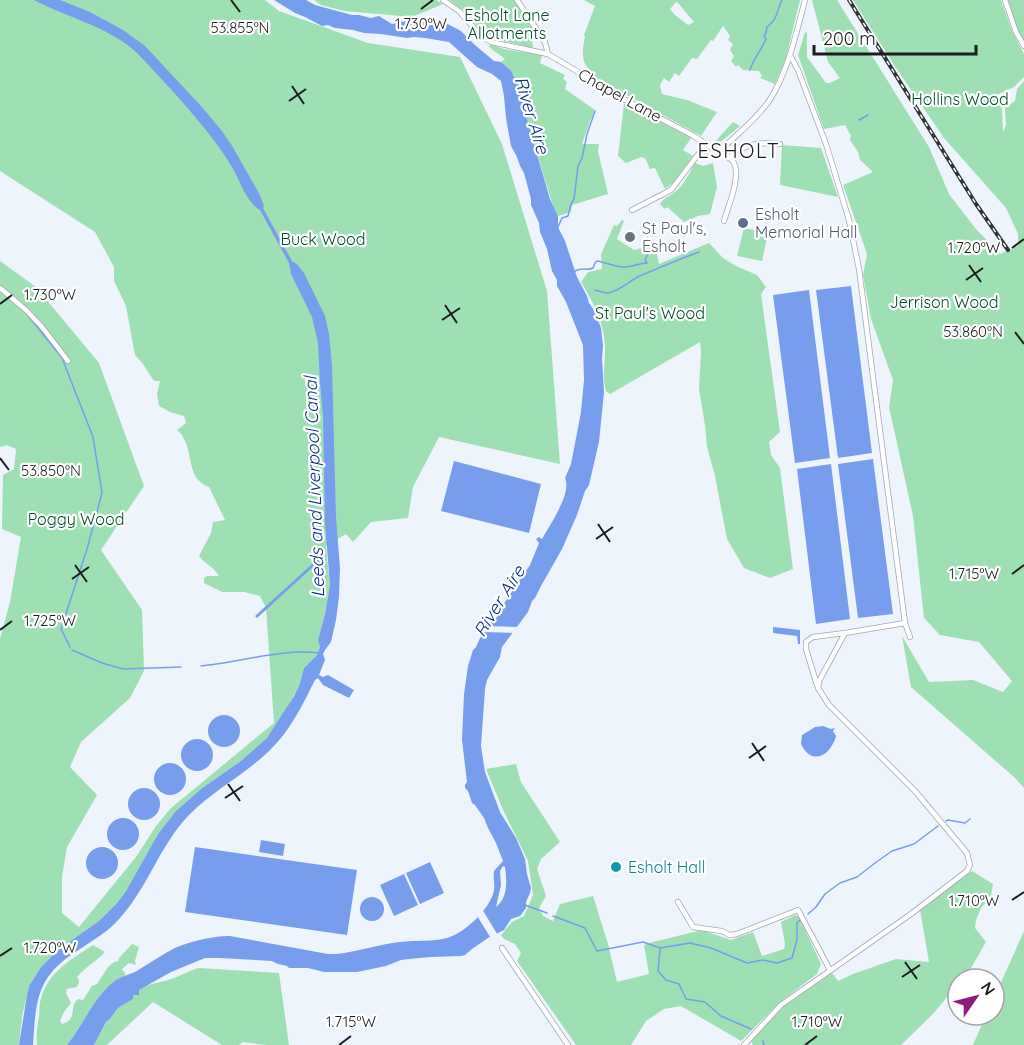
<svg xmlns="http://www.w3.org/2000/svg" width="1024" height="1045" font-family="Quicksand,sans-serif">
<rect width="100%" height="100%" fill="#eef4fb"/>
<!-- green -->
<path fill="#9fdfb4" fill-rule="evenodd" d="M0 0H265L279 11 368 43 460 57 502 144 547 291 560 464 439 437 413 487 408 518 371 522 353 542 346 534 326 546 330 585 325 614 318 640 320 647 317 655 304 668 299 686 280 720 267 738 257 749 201 789 176 811 158 834 126 891 117 903 99 921 59 949 41 967 29 986 22 1017 19 1045H0V639L10 602 21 537 2 529 3 475 14 469 16 449 7 445 0 447V261L36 287 99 363 144 486 101 550 142 610 144 671 130 698 81 742 70 767 97 795 67 847 62 877V913L79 927 136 857 156 826 171 808 274 723 266 608 260 596 244 592H222L204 583V578L207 576H219C214 567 205 564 199 556L211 533 213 522 225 520 209 487C186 478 194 455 183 437 182 434 179 432 177 430L186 423 184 416 170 412 159 406 157 394 160 381H154L143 364 135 355 126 306 114 281V267L95 232 0 171Z
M314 0H436L443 4 412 17 344 11 321 5Z
M449 0H515L537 33 532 39 533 48 495 39 482 32 464 11Z
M584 0H800L786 58 775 84 760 78 762 76 759 71 743 70 738 65 736 67 731 61 734 56 730 50 733 44 728 40 730 36 723 26 713 41 711 40 697 59 692 58 679 76 675 73 669 82 664 78 660 85 662 94 687 100 717 112 701 136 598 79C581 63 581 58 585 36L584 35 595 6ZM676 2 678 3 694 22 688 25 675 15 670 9Z
M812 0H837L929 147 949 194 976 229 1000 254 1018 246V234L1006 208 944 138 894 65 853 0H1001L1012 31 1024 54V77L1014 87 994 96 1002 109 1003 132 1006 125 1005 108 1015 101 1017 89 1024 81V788L1014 777 911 687 902 636 929 682 973 680 1003 692 1012 681 979 642 940 635 924 618 913 516 889 407 893 380 871 319 863 275 867 254 843 185 873 172 860 160 858 152 850 140 851 136 845 125 824 129 798 55 805 32 807 33V57L826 83H830L840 78 828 62Z
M1007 0H1024V42L1019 33Z
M490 44 504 49 542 55 540 63 565 75 563 79 567 82 565 89 595 110 590 121 582 144H599L598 151 608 194 572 205 571 212 558 216C551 203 549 191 544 177 539 159 534 142 528 124 522 102 520 77 501 62L505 59 489 47Z
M624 104 629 105 691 138 683 150 693 156 674 182 665 189 655 168 650 169 645 158 641 157 626 163 618 156Z
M733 122 740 126 718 144 712 145Z
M782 145 821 148 838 197 780 185Z
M695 163 703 166 713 163 717 187 710 214 698 216 684 222 667 207 665 209 660 204C664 197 669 197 675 192 684 186 689 173 695 163Z
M622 220 624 221 617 239 634 250 655 245 659 264 709 243 723 258 736 266 757 275 766 287 761 294 780 432 769 442 771 455 780 468 793 569 770 578 744 568 727 539 715 476 707 447 705 425 699 389 701 352 700 342 610 394 606 391C602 378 605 363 605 349 605 324 593 302 581 282L588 272 602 269 601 254 614 225 617 226Z
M744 228 768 233 762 261 737 256Z
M516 764 521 782 560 842 541 859 537 869 546 896 539 908 543 916 553 921 560 904 593 896 608 944 617 982 649 974 644 945 653 942 702 930 731 940 753 932 762 956 784 949 785 944 781 922 795 915 799 917 821 964 817 974 780 1002 741 1041 681 1006 664 1009 646 1021 631 1045H576L517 961 521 953 515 944 504 939 501 935 512 922 524 916 533 895 528 861 504 812 486 769Z
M972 871 993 884 991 896 981 908 976 920 975 928 986 942 970 970 963 979H958V984L933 1014 901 1045H753L751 1041 784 1006 832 973 838 981 853 974 896 959 929 962 920 910Z
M1024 931V1045H973L986 1015H994V998Z
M132 944 139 947 135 961 136 965 129 963 122 969 126 975C96 989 86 1021 67 1045H37C36 1036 37 1026 39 1016 40 1010 39 1004 41 998 49 971 72 959 93 945L105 952C97 961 85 967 77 977L79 980C79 989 73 987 67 989L66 993 71 1003 64 1012 60 1021 62 1024C79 1019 68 1007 78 999L83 1000 92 986 97 984 108 967 114 962 118 961 119 958Z
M198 968 279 973 289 1045H266L243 1042 239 1045H222L153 1002 107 1045H94L106 1022 110 1019 118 1008 133 999C138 983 158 984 171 979 180 976 189 971 198 968Z"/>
<!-- water -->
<path fill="#769eed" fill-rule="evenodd" d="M34 0H60L90 12 123 30 145 46 202 107 221 130 231 144 260 195 264 206 263 208 292 261 297 264 304 273 325 316 329 334 332 366 336 518 340 568 339 597 336 620 331 642 325 650 323 654 325 660 319 675 323 677 328 675 354 690 349 698 323 685 318 678 315 680C303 704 290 731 271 749 246 774 212 791 189 815 160 845 148 887 120 918 108 932 92 941 77 951 36 977 36 1001 33 1045H19L27 995 29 986 41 967 59 949 99 921 117 903 126 891 158 834 176 811 201 789 242 760 267 738 294 696 299 686 304 668 317 655 320 647 318 640 325 614 330 585 325 524 323 417 320 382 318 343 312 317 291 274 289 263 260 210C249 205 240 183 235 172 219 144 198 120 177 96 163 81 150 66 136 52 107 26 68 18 34 0Z
M274 0H306L315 5 352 15H359L371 18 379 16 392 24 415 19H429L444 22 461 31 475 45 494 61 501 62 511 71 517 83 523 100 527 120 550 199 558 216V227L565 241 577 277 587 296 589 303 595 312 601 328 603 346 602 359 604 392 599 442 589 485 585 491 577 515 562 549 541 586 535 598 532 601 528 612 502 647 500 657 487 680 485 689 481 746 485 772 500 812 516 838 525 859 527 874 531 888 530 893 526 902V908L520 916 511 919 504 930 488 938 472 949 465 955 461 956 431 957 409 959 401 960 386 966 357 972H324L308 968H289L287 966 278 964 272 961 220 958H205L171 972 139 990V995H134L133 999 118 1008 110 1019 106 1022 94 1045H67C81 1028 89 1007 104 991 109 985 115 980 122 977 126 975 131 974 135 972 147 965 158 957 171 950 186 942 213 936 230 936L328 954H336C358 952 379 944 400 942 416 940 432 942 447 938 465 933 491 908 494 890 495 884 493 877 494 871L503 861 496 843 488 828 484 818 475 805 472 803 468 791 465 788V785L467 782 462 740 464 694 468 666 473 650 476 647 486 625 493 621 495 618 500 615 503 605 530 565 539 543 536 539 539 537 542 539C550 524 572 494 565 478L571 464 581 412 584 380 583 345 566 302 557 286V280L552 271 547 249 540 232 539 223 531 205V199L524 173 520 166 517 157 511 146 506 118 504 96 501 81 492 74 477 67 449 42 425 38 414 37 407 38 381 34 364 33 353 30 335 28 328 25 322 26 305 17 295 13ZM503 866 505 867C507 881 508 898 496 907L501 885 500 871Z
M851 286 872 453 838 458 816 290Z
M809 290 830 458 795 463 773 295Z
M873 459 893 614 858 618 838 464Z
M454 461 541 484 529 533 441 511Z
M831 464 850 619 816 624 797 469Z
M322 555 324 557 257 618 255 616Z
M773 627 800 630V644H798L797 636 773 633Z
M208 731a16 16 0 1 1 32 0a16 16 0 1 1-32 0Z
M823 726 831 729 835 728 833 731 836 736C831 755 812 767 801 744L802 735 815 727Z
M181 755a16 16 0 1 1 32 0a16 16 0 1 1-32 0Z
M154 779a16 16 0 1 1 32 0a16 16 0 1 1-32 0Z
M128 804a16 16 0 1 1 32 0a16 16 0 1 1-32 0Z
M107 834a16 16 0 1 1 32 0a16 16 0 1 1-32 0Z
M261 840 285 844 283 856 259 852Z
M195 847 357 870 347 935 185 912Z
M86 863a16 16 0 1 1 32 0a16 16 0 1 1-32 0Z
M430 862 444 893 420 904 406 873Z
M404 874 418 905 394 916 380 885Z
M360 909a12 12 0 1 1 24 0a12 12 0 1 1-24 0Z"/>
<!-- pier -->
<path fill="#eef4fb" d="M483 626 520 627 517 633 481 632Z
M482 909 499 937 492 940 476 914Z"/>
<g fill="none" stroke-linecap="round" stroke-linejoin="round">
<!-- stream -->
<path stroke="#769eed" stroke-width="1.5" d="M750 70C752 61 762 49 766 39L764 36 766 33 767 27C779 18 776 11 782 0
M859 120 868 115
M558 227 562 218 568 216 571 204 574 199 578 166 582 158 587 134 595 111
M575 271C583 267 587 271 593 268L595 263 597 261C604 262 617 267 622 267 630 268 639 263 647 263L645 260 652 246
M595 290C599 291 604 293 608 293 621 291 631 279 642 275 661 267 680 259 699 252
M26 313 62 358 93 437 102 493 87 549 61 629 70 647
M72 650 102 663 123 669 181 667
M201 666C237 663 284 648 319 653
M946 821 948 820 965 823 970 819
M525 905 547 913
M808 914 816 907 825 894 840 883 857 877 875 863 892 851 914 844 938 826
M553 916 585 928 597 951 643 942 660 948 690 943 711 948 747 963 763 960 777 963 792 958 797 940V923L800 920
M660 949 658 971 666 980 679 984 686 999 705 1002 721 1016 751 1029
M763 1041 764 1045"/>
<defs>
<path id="minor" d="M443 0 459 11 481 36 491 42 548 54 622 98 692 135 712 148 716 150H720C725 154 731 158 734 163 741 177 728 207 724 221
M517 0 545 42 548 54
M1005 0 1016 32 1024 46
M790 55 798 70 826 144 849 220 859 269 905 623 910 637
M720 150 726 145C741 131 757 118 769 101 788 72 796 34 805 0
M729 158C746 143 758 142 780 144
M632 210 671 190 706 144
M0 288 26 310 42 327 68 361
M817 685 806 649V642L813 637 845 633
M678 902 693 927 722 931 729 935 737 934 798 910 830 970
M502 948 568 1045
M744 1045 781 1005 911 914 967 871 970 865 967 853 915 791 829 705 818 688 819 681 845 633 905 623"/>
</defs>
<!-- minor casing -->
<use href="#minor" stroke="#a2a8af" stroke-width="6"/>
<!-- minor -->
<use href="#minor" stroke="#fff" stroke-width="4.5"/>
<defs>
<path id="rail" d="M849 0 976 204 1008 250"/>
</defs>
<!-- rail casing -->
<use href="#rail" stroke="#313437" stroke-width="4"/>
<!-- rail -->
<use href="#rail" stroke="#fff" stroke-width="1.5" stroke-dasharray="4.5" stroke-linecap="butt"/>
</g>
<!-- ticks -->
<path fill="none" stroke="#1b1d20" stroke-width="2" d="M231 0 240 12M421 9 433 0M292 86 304 104M289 101 306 89M1012 248 1024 239M969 265 981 282M966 280 983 268M0 304 12 295M445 305 457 323M442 320 460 308M1015 332 1024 344M0 458 9 470M598 524 610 542M596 539 613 527M75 565 87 582M1012 574 1024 565M72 579 89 567M0 630 12 621M752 743 764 761M749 758 766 746M228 784 240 801M225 798 243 786M1012 900 1024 892M0 956 12 948M905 962 917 979M902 977 920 965M339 1045 351 1036M805 1045 817 1036"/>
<!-- markers -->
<circle fill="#5c6f8a" stroke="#fff" stroke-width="2" cx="743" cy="223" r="6"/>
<circle fill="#6b7280" stroke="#fff" stroke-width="2" cx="630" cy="237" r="6"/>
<circle fill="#0f9aa8" stroke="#fff" stroke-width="2" cx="616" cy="867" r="6"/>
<g text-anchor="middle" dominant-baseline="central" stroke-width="4.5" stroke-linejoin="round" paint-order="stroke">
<!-- park labels -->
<g font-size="16" fill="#03502b" stroke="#fff">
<text x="507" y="15">Esholt Lane<tspan x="507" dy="18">Allotments</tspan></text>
<text x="960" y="99">Hollins Wood</text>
<text x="323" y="239">Buck Wood</text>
<text x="944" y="302">Jerrison Wood</text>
<text x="650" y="313">St Paul's Wood</text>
<text x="76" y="519">Poggy Wood</text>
</g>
<!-- street labels -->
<g font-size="16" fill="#1b1d20" stroke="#fff">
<text transform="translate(620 95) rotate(29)">Chapel Lane</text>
</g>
<!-- service labels -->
<g font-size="16" fill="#4e5e75" stroke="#fff" text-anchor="start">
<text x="755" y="214">Esholt<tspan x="755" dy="18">Memorial Hall</tspan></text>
</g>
<!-- worship labels -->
<g font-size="16" fill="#5b616d" stroke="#fff" text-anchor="start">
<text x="642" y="228">St Paul's,<tspan x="642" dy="18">Esholt</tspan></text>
</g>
<!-- culture labels -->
<g font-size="16" fill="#0d838f" stroke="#fff" text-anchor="start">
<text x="628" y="867">Esholt Hall</text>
</g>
<!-- water labels -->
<g font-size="18" font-style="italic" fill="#0a318a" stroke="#fff">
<text transform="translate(532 115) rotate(73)">River Aire</text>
<text transform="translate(314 487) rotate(-92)">Leeds and Liverpool Canal</text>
<text transform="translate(499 601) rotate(-58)">River Aire</text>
</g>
<!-- quarter labels -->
<g font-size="20" letter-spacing="1.5" fill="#1b1d20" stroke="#fff">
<text x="739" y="150">ESHOLT</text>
</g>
</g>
<g font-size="15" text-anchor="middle" fill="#1b1d20" stroke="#fff" stroke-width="4.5" stroke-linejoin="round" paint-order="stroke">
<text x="421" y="29">1.730°W</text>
<text x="240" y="33">53.855°N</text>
<text x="974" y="253">1.720°W</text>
<text x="50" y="300">1.730°W</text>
<text x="973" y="337">53.860°N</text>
<text x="51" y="476">53.850°N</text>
<text x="974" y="579">1.715°W</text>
<text x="50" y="626">1.725°W</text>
<text x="974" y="906">1.710°W</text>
<text x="50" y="953">1.720°W</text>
<text x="351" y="1027">1.715°W</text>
<text x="817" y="1027">1.710°W</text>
</g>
<!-- north arrow -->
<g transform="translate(976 997) rotate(55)"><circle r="28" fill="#ffffff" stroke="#a4a5a6" stroke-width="1.5"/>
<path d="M0-4.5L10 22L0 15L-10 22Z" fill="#901d7d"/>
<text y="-9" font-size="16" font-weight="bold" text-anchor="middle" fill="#1b1d20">N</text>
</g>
<!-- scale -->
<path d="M814 45v9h162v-9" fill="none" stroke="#1b1d20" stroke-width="3"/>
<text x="823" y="45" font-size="18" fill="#1b1d20" stroke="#ffffff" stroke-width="4.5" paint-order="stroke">200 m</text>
</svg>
